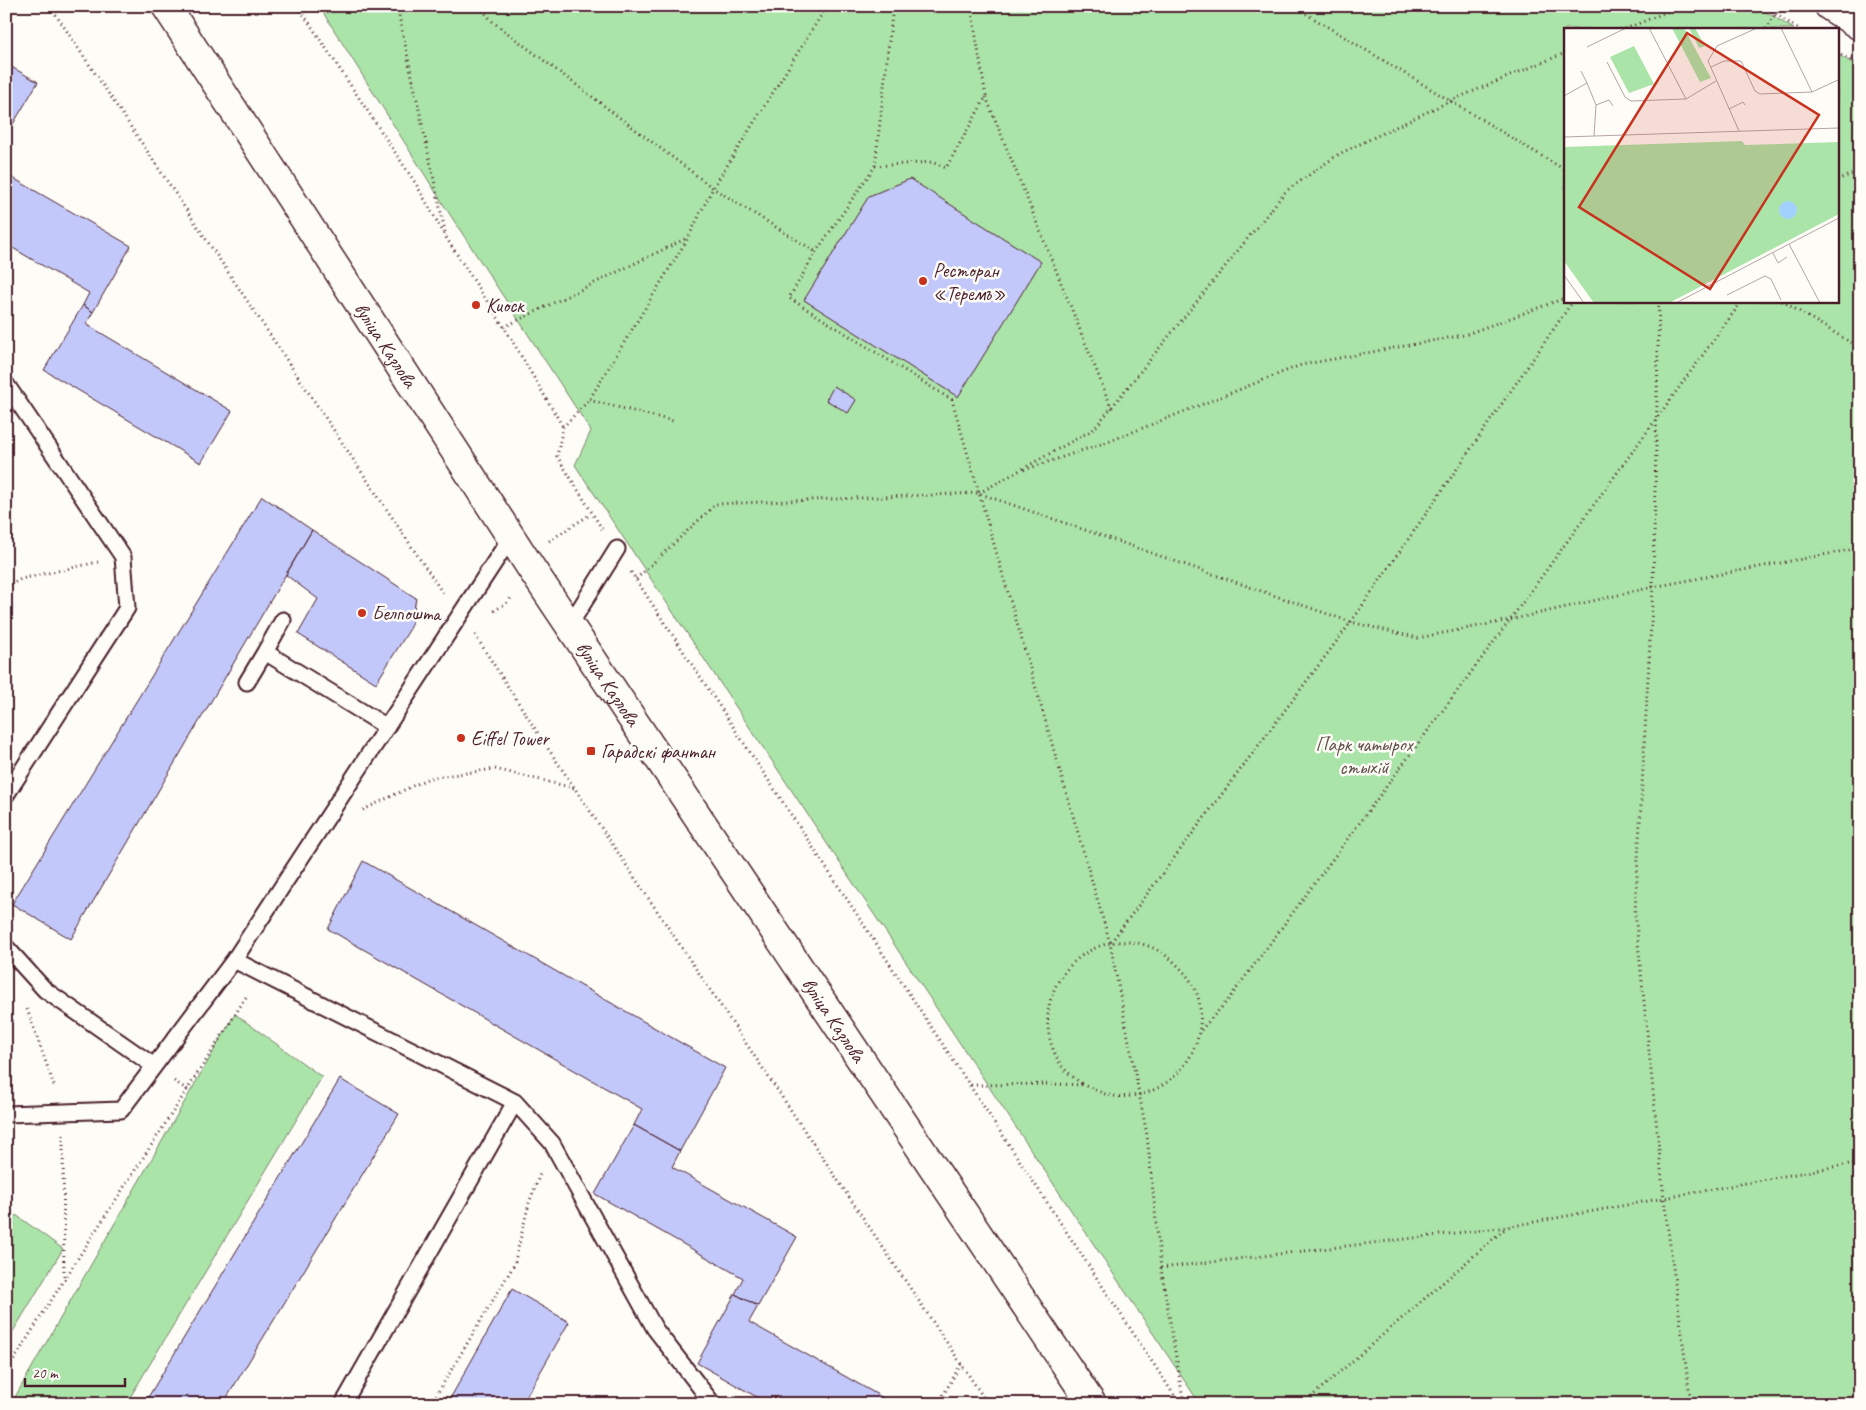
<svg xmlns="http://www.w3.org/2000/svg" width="1866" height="1410" font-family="Caveat,sans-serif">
<rect width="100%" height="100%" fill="#fdfcf7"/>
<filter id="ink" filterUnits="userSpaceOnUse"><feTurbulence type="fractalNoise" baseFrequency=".02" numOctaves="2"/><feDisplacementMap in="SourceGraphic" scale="10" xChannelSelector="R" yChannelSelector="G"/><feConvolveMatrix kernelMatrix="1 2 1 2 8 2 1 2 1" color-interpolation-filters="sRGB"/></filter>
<g filter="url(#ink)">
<!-- green -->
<path fill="#abe4a8" stroke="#7a826a" d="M319 6H1756L1794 29H1565V301H1837V54L1860 67V1404H1200L575 465 591 431 445 207Z
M235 1014 322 1077 126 1404H11Z
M16 1215 63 1249 6 1343V1232Z"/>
<!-- building -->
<path fill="#c3c8fa" stroke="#4a1f2b" d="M6 64 38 82 6 136Z
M6 174 131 246 93 312 83 305 89 293 6 244Z
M910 179 1041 262 958 397 804 300 869 196Z
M83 305 93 312 86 324 232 411 201 463 44 370Z
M834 386 856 400 848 413 826 400Z
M262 496 312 530 71 939 12 904Z
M312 530 416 598 411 627 376 683 298 634 318 599 286 575Z
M363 861 725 1068 680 1151 634 1125 642 1109 328 929Z
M340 1079 399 1114 223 1404H144Z
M634 1125 680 1151 672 1167 797 1237 758 1306 735 1294 743 1278 595 1194Z
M512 1289 569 1322 522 1404H447Z
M735 1294 758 1306 749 1322 894 1404H769L697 1363Z"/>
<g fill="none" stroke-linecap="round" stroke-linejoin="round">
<defs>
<path id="lane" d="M6 384 123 557 127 608 6 795
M283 620 265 652 387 727
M569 626 617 549
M247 682 265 652
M6 947 45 990 154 1066
M234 960 515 1102 552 1143 655 1329 713 1404
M6 1114 121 1110 234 960 511 537
M343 1404 515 1102"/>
<g id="secondary">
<path id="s1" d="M166 6 531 568 1092 1404"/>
<path d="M1829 6 1860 26"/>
</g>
</defs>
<!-- lane casing -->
<use href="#lane" stroke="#4a1f2b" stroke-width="19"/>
<!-- secondary casing -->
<use href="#secondary" stroke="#4a1f2b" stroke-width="31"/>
<!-- path -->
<path stroke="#4a1f2b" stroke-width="3" stroke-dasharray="1 4" stroke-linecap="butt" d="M50 6 444 595
M298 6 416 184 447 239 504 327 563 427
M397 6 446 236
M479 6 493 22 713 188 816 252
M893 6 875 166 816 252 789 298 952 400 1110 943 1147 1135 1161 1268 1184 1404
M1293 6 1565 170
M1763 6 1799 29
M1625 29 1681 6
M1766 29 1775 14
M1837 52 1860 66
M986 97 1112 409
M875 166 932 162 946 168 986 97 971 6
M1837 180 1860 171
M1659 301 1653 587 1635 913 1664 1199 1691 1404
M1782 301 1860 348
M504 327 687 238
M589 400 673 421
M1024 470 1110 441 1301 365 1464 335 1565 298
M979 493 1094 429 1286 191 1339 154 1450 101 1565 53
M602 529 557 456 563 427 589 400 688 238 713 188 827 6
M549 541 591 514
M631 572 1180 1404
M636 579 716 504 978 493 1351 622 1418 638 1510 620 1653 587 1860 548
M6 587 21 579 98 562
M494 611 509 601 512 596
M475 635 539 735 988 1404
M363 810 429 778 495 769 574 788
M1111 942 1351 622 1573 301
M27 1009 55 1088
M1201 1030 1228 1000 1510 620 1742 301
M174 1081 188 1090
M971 1085C1007 1085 1044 1083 1081 1085 1092 1086 1102 1095 1113 1096 1167 1102 1209 1054 1199 1001 1196 986 1186 973 1175 963 1109 901 1012 986 1061 1065 1066 1072 1076 1079 1083 1085
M63 1135 64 1276
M1161 1268 1507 1227 1860 1162
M6 1373C84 1245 169 1121 248 994
M431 1404 514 1265 529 1203 540 1174
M938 1404 961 1364
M1303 1404 1507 1227"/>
<!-- lane -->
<use href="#lane" stroke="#fdfcf7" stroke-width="15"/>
<!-- secondary -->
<use href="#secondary" stroke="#fdfcf7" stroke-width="28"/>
</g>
</g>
<!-- markers -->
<g fill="#c8321e" stroke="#fdfcf7" stroke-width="2">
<circle cx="923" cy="281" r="5"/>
<circle cx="476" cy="305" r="5"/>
<circle cx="362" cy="613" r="5"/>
<circle cx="461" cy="738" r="5"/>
<rect x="586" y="746" width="10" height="10" rx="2.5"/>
</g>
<g text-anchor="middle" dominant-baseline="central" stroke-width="5" stroke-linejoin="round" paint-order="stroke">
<!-- poi labels -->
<g font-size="20" fill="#4a1f2b" stroke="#fdfcf7" text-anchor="start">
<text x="933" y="270">Ресторан<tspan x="933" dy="23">«Теремъ»</tspan></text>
<text x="486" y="305">Киоск</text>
<text x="372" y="613">Белпошта</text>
<text x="471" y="738">Eiffel Tower</text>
<text x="601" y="751">Гарадскі фантан</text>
</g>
<!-- street labels -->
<g font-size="20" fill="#4a1f2b" stroke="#fdfcf7">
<text stroke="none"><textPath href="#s1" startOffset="404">вуліца Казлова</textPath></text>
<text stroke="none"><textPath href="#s1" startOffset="809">вуліца Казлова</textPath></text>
<text stroke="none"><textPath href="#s1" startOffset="1214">вуліца Казлова</textPath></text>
</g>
<!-- park labels -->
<g font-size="20" fill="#62504a" stroke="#fdfcf7">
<text x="1364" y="744">Парк чатырох<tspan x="1364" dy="23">стыхій</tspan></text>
</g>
</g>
<!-- overview -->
<g transform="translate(1564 28)">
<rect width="275" height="275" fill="#fdfcf7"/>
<path d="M108 0H120L147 50 136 54ZM125 0H131L141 18 135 20ZM70 18 90 56 65 65 46 29ZM178 113 181 117 275 114V186L105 275H30L0 233V119Z" fill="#abe4a8"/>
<path d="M215 182a9 9 0 1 1 18 0a9 9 0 1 1-18 0Z" fill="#a2d1fe"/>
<path fill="none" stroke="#b5a4a5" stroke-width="1" d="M85 0 122 71M217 0 248 64M23 19 62 0M43 34 61 69 67 73 122 71 152 53M147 39 160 33H177L191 63 196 66 248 64 274 52M23 55 32 77 30 108M0 68 23 55 17 43M32 77 45 72 49 78M165 81 179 74 181 77M175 103 144 33 153 18 193 0M0 109 275 100M225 216 256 275M209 225 214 235 223 229M0 247 20 275M163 267 201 248 207 251 217 272M112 275 275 190"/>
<path fill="#c8321e" fill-opacity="0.15" stroke="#c8321e" stroke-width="2.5" d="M123 5 255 87 146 261 15 179Z"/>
<rect width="275" height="275" fill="none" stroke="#4a1f2b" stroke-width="2.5"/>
</g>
<!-- margin -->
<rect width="1866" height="1410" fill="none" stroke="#fdfcf7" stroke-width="25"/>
<rect x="12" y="12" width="1841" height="1385" fill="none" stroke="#4a1f2b" stroke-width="2" filter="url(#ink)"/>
<!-- scale -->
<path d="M25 1378v8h100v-8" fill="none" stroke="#4a1f2b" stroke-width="2.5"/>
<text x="32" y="1378" font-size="15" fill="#4a1f2b" stroke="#fdfcf7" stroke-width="4" paint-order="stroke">20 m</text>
</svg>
